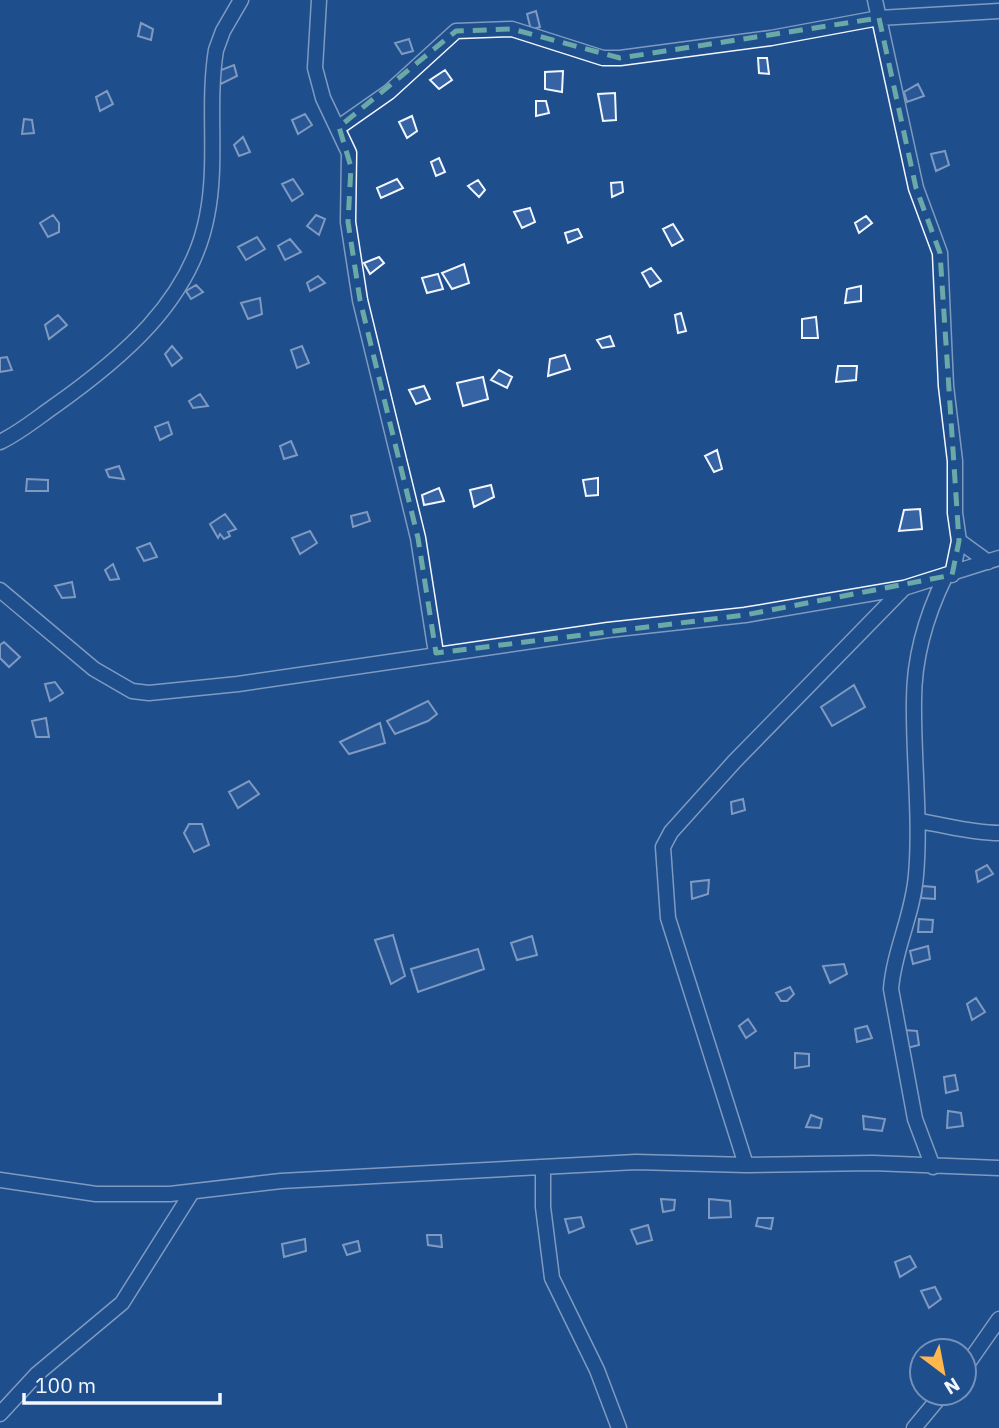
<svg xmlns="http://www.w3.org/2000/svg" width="999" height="1428" font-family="'IBM Plex Sans',sans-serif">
<rect width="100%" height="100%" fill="#1f4e8c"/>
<!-- building -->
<path fill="#3563a3" stroke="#f2f6ff" stroke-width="2" d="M536 11 540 27 531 30 527 14Z
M141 23 153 29 151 40 138 36Z
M409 39 413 51 402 54 395 43Z
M758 58H767L769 74 759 73Z
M234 65 237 76 221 84 216 72Z
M445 70 452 80 439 89 430 80Z
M563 71 562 92 545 89V72Z
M918 84 924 96 907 102 904 92Z
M107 91 113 104 100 111 96 97Z
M615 93 616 120 603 121 598 94Z
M536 101H546L549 113 536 116Z
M305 114 312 125 298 134 292 120Z
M412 116 417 131 407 138 399 122Z
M24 119 32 120 34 133 22 134Z
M243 137 250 152 239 156 234 145Z
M945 151 949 165 936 171 931 154Z
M439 158 445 172 436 176 431 162Z
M293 179 303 194 292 201 282 184Z
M397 179 403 188 381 198 377 188Z
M478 180 485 190 479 197 468 186Z
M622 182 623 192 612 197 611 183Z
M530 208 535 222 522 228 514 212Z
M53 215 59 223V232L48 237 40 223Z
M316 215 325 219 319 235 307 226Z
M866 216 872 223 859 233 855 223Z
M673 224 683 240 672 246 663 229Z
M578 229 582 237 568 243 565 233Z
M257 237 265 249 246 260 238 247Z
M290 239 301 252 285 260 278 246Z
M379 257 384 263 370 274 364 263Z
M464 264 469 283 452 289 442 273Z
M651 268 661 281 650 287 642 273Z
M438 274 443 289 427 293 422 278Z
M318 276 325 283 310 291 307 283Z
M196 285 203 292 191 299 186 291Z
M861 286V301L845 303 847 289Z
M260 298 262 314 248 319 241 303Z
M681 313 686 331 678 333 675 315Z
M58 315 67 325 49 339 45 325Z
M816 317 818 338H802V319Z
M610 336 614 346 602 348 597 340Z
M172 346 182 358 172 366 165 354Z
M302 346 309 363 297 368 291 350Z
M565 355 570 369 548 376 550 359Z
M7 357 12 370 0 372V358Z
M838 366H857L856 380 836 382Z
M499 370 512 377 507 388 491 380Z
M483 377 488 399 463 406 457 383Z
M424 386 430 399 416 404 409 390Z
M200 394 208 406 193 408 189 401Z
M168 422 172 434 160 440 155 427Z
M291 441 297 455 284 459 280 446Z
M717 450 722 469 714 472 705 456Z
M119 466 124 479 109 477 106 470Z
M598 478V495L586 496 583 480Z
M27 479 48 480V491H26Z
M491 485 494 497 474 507 470 490Z
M439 488 444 501 424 505 422 495Z
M920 509 922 529 899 531 904 510Z
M367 512 370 521 353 527 351 516Z
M225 514 236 529 228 532 230 536 224 539 220 534 218 538 210 524Z
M310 531 317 543 300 554 292 538Z
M150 543 157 557 144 561 137 548Z
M113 564 119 579 110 580 105 570Z
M72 582 75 597 62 598 55 586Z
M4 642 20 657 9 667 0 658V645Z
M55 682 63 693 50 701 45 684Z
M854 685 865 707 832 726 821 707Z
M428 701 437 714 428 721 395 734 387 721Z
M46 718 49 737H36L32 721Z
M380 723 385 743 349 754 340 742Z
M249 781 259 794 238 808 229 792Z
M743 799 745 810 732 814 731 802Z
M189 824H202L209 845 194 852 184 833Z
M987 865 993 874 978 882 976 871Z
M709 880 708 894 692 899 691 882Z
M922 886 935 887V899L921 898Z
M919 919 933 920 932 932H918Z
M393 935 405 976 391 984 375 940Z
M532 936 537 955 517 960 511 943Z
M928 946 930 959 913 964 910 951Z
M478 949 484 969 418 992 411 969Z
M844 964 847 974 830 983 823 966Z
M790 987 794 994 787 1001H781L776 993Z
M976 998 985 1012 972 1020 967 1004Z
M748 1019 756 1031 746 1038 739 1026Z
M867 1026 872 1038 857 1042 855 1029Z
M904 1030 917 1031 919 1045 907 1048Z
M795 1053 809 1054V1066L795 1068Z
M955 1075 958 1090 946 1093 944 1077Z
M948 1111 961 1113 963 1126 947 1128Z
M811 1115 822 1119 820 1128 806 1127Z
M863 1116 885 1119 882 1131 864 1129Z
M661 1199 675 1200 674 1210 663 1212Z
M709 1199 730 1201 731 1217 709 1218Z
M581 1217 584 1227 569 1233 565 1219Z
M758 1218H773L771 1229 756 1226Z
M648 1225 652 1240 637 1244 631 1230Z
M427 1235H441L442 1247 428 1245Z
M305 1239 306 1251 284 1257 282 1244Z
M358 1241 360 1251 347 1255 343 1245Z
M910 1256 916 1267 900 1277 895 1262Z
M935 1287 941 1299 929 1308 921 1291Z"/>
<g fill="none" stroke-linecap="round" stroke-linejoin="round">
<defs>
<path id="minor" d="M319 0 315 68 323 98 349 153 348 222 360 300 418 538 436 653
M875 0 916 188 940 253 946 386 955 461V513L959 541 952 575
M339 127 389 92 456 31 512 29 603 58H620L771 38 879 18 999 11
M0 442C19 433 36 419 53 407 121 359 191 301 207 216 218 162 207 105 216 50L223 31 241 0
M959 541 988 562
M0 590 94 669 132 691 149 693 238 684 608 630 745 615 904 588 999 558
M918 821C946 825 970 833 999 833
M746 1165 668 918 663 847 671 832 734 762 904 588
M543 1167V1207L552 1278 597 1370 619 1428
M933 1167 915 1119 891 989C894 950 913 915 916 875 921 817 913 758 914 700 914 657 927 614 945 577
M0 1180 96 1194H170L281 1181 636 1162 746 1165 873 1163 999 1168
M964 1369 999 1319
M0 1414 37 1374 122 1303 192 1192
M914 1428 943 1393"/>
</defs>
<!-- minor casing -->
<use href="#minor" stroke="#f2f6ff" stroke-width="17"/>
<!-- minor -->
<use href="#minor" stroke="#1f4e8c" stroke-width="14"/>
</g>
<!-- marked area -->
<path d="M0 0H999V1428H0ZM879 18 916 188 940 253 959 541 952 575 745 615 436 653 418 538 360 300 348 222 351 167 339 127 456 31 512 29 620 58Z" fill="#1f4e8c" fill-opacity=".55" fill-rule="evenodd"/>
<path fill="none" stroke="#6aa9a8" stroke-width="5" stroke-dasharray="14 9" stroke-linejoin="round" d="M879 18 916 188 940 253 959 541 952 575 745 615 436 653 418 538 360 300 348 222 351 167 339 127 456 31 512 29 620 58Z"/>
<!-- north arrow -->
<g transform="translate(943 1372) rotate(148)"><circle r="33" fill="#1f4e8c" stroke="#7391ba" stroke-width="2"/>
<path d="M0-5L12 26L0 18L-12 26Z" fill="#ffb74d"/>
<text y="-10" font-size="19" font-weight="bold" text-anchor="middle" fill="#f2f6ff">N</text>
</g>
<!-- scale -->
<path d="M24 1393v10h196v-10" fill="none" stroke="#f2f6ff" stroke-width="3.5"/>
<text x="35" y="1393" font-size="21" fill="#f2f6ff" stroke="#1f4e8c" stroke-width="5" paint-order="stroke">100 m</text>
</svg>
